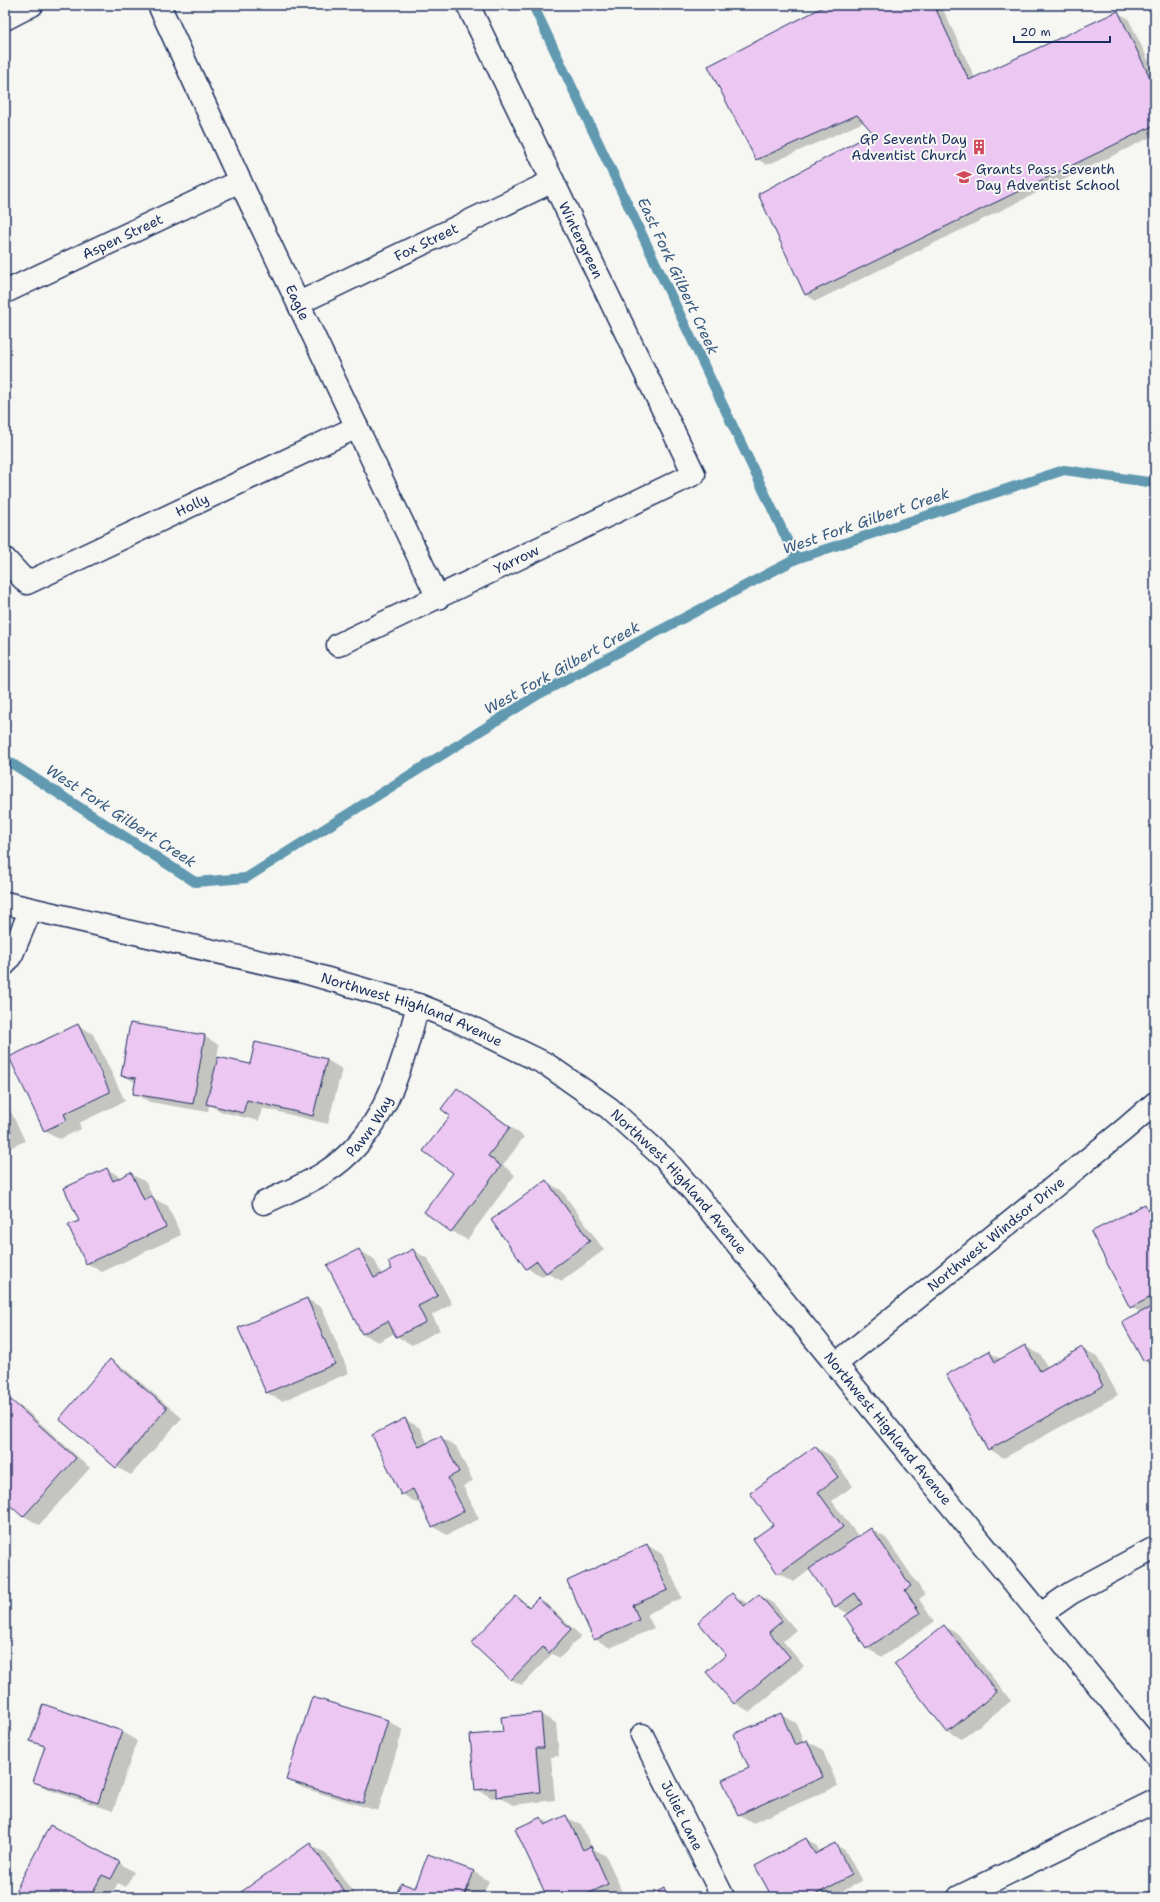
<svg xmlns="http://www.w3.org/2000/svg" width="1160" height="1902" font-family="'Shantell Sans',sans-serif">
<rect width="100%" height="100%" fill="#f6f6f2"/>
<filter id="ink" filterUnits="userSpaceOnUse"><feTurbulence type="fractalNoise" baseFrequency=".025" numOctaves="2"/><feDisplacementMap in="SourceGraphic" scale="8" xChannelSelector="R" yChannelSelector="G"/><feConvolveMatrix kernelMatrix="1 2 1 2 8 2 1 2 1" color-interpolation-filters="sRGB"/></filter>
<g filter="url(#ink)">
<!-- shadow -->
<path fill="#0003" d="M829 5H941L975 78 1118 13 1128 18 1155 74V135L816 301 806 295 760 194 874 134 864 122 767 165 757 159Z
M78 1025 93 1034 125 1101 79 1123 81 1129 60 1139 44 1130Z
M204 1036 219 1045 217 1058 250 1065 327 1060 342 1069 328 1124 262 1108 259 1121 222 1112 209 1105 208 1112 150 1102 134 1093 136 1083 123 1075Z
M457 1089 472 1098 524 1137 503 1165 515 1175 467 1240 452 1231 426 1212 455 1173Z
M5 1099 25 1141 5 1150Z
M107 1169 122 1178 131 1174 146 1182 153 1198 168 1206 181 1235 102 1272 86 1263 80 1221Z
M546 1182 561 1190 604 1250 562 1281 547 1273 542 1277 527 1268Z
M1145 1206 1155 1212V1367L1144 1361 1142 1313 1131 1307Z
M359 1250 374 1259 382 1275 393 1270 413 1250 428 1259 452 1304 432 1315 440 1330 412 1345 396 1336 395 1333 378 1342 363 1334Z
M307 1299 322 1308 349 1373 282 1401 267 1393 239 1329Z
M1025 1346 1041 1355 1048 1368 1082 1349 1097 1357 1118 1395 1004 1458 989 1449V1352L1001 1359Z
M110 1360 125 1369 182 1418 131 1475 116 1467Z
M11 1401 26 1410 90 1468 39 1525 24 1516 5 1499V1442L10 1436 5 1431V1408Z
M405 1419 420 1428 428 1444 441 1438 456 1446 473 1481 463 1486 479 1519 447 1535 432 1526 420 1501 417 1503 402 1494Z
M816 1447 831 1456 853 1486 832 1501 858 1536 853 1539 854 1540 871 1529 886 1538 925 1595 919 1599 934 1622 882 1657 866 1648 849 1614 835 1606 811 1569 794 1582 779 1573 775 1525Z
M647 1545 662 1554 682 1598 647 1614 654 1628 610 1648 595 1639Z
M732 1594 748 1604 759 1595 774 1604 796 1630 783 1641 804 1666 750 1712 735 1703 727 1655Z
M516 1597 531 1607 538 1600 548 1605 581 1636 560 1658 552 1654 522 1685 512 1680 473 1643Z
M944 1626 959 1635 1011 1701 962 1739 947 1731Z
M312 1698 388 1721 403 1730 378 1811 303 1788 288 1779Z
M43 1706 122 1732 137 1741 113 1811 49 1790 34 1781 45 1748 32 1740Z
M540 1714 556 1723 559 1756 551 1757 555 1800 513 1805 499 1797 492 1798 476 1789 504 1733Z
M781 1714 796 1723 804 1742 807 1741 822 1749 838 1786 753 1823 738 1814 750 1768Z
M566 1817 581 1825 592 1848 606 1856 623 1893 614 1897H548L541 1818 551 1824Z
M806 1839 816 1845 820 1852 835 1845 845 1850 862 1881 831 1897H773Z
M310 1845 326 1853 356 1897H235Z
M429 1855 474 1872 489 1881 482 1897H396L416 1890Z
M119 1863 134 1872 126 1887 118 1883 110 1897H13Z
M664 1890 677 1897H649Z"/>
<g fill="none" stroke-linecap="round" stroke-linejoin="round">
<!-- stream -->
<path stroke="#6099b0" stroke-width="10" d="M533 5 796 559
M5 759 195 882 246 878 539 694 796 559 1064 470 1155 483"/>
</g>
<!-- building -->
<path fill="#ebc7f2" stroke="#1b2f5e" d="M827 5H934L969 80 1118 11 1155 88V125L805 295 758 194 873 133 857 115 756 160 708 66Z
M130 1023 205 1035 193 1104 133 1094 136 1078 121 1076Z
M78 1024 110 1092 64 1114 67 1120 44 1131 9 1057Z
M255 1042 327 1059 313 1116 247 1100 243 1113 206 1104 218 1057 250 1064Z
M457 1088 510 1127 488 1156 501 1166 451 1232 424 1212 453 1173 423 1151 450 1116 441 1109Z
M5 1121 11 1132 5 1135Z
M107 1168 113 1181 131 1172 144 1200 152 1196 166 1227 86 1264 68 1225 79 1221 64 1188Z
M546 1180 590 1241 546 1273 537 1261 526 1269 491 1220Z
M1145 1204 1155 1225V1295L1130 1308 1091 1232Z
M359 1249 374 1278 392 1269 388 1262 413 1249 438 1296 418 1306 426 1322 396 1337 388 1321 362 1334 327 1265Z
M307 1298 335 1364 266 1393 238 1328Z
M1155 1305V1356L1143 1361 1122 1322Z
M1025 1345 1040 1371 1082 1347 1103 1386 988 1450 946 1375 989 1351 995 1362Z
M110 1359 167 1408 116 1468 59 1419Z
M11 1400 76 1458 23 1517 5 1501V1440L9 1436 5 1433V1406Z
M405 1418 419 1447 441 1436 459 1472 448 1478 464 1511 432 1527 413 1489 401 1495 372 1435Z
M815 1446 838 1477 818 1492 843 1527 778 1574 753 1539 773 1525 750 1493Z
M871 1528 911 1586 905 1590 920 1613 866 1649 845 1616 862 1604 855 1593 835 1607 809 1569Z
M647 1544 668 1590 633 1605 639 1620 594 1640 567 1581Z
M732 1593 744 1606 759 1594 782 1621 769 1632 790 1657 734 1704 706 1672 726 1655 698 1622Z
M516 1596 529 1607 538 1598 571 1629 549 1653 543 1647 511 1680 471 1643Z
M944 1625 997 1692 947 1732 894 1664Z
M312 1697 388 1720 363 1803 286 1780Z
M43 1704 122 1731 98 1803 33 1782 45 1746 30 1741Z
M541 1713 544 1748H536L540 1792 496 1797V1788L475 1790 470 1735 503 1732 501 1717Z
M781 1713 795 1745 807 1740 823 1777 738 1815 722 1780 749 1768 734 1734Z
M566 1815 583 1850 591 1846 608 1884 581 1897H547L515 1829 541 1817 545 1825Z
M50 1825 120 1862 111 1879 102 1875 90 1897H12Z
M806 1838 815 1854 835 1843 852 1875 811 1897H772L755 1866Z
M310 1843 346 1894 341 1897H234Z
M428 1854 474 1871 464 1897H395L401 1883 415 1888Z
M664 1888 668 1897H647Z
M1155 1889V1897H1140Z
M1108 1893 1110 1897H1100Z"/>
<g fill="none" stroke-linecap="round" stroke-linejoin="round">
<defs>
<g id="minor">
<path id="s1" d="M159 5 240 181 438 598"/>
<path d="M5 19 32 5"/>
<path id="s2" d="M5 292 240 181"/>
<path id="s3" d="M299 303 553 181"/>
<path id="s4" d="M5 559 27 583 357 427"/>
<path id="s5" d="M338 645 694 474 468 5"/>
<path d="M5 964 12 954 31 909"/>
<path id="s6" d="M264 1203C284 1193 305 1185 324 1173 384 1136 401 1069 418 1005"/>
<path id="s7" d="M836 1364 1125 1129 1155 1103"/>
<path d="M1041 1614 1071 1593 1155 1548"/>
<path id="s8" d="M642 1735 723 1897"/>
<path d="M959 1897 1155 1801"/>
</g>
<g id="major">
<path id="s9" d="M5 903 304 972 418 1005 456 1020 546 1064 609 1108 665 1159 707 1207 1155 1755"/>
</g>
</defs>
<!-- minor casing -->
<use href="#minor" stroke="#1b2f5e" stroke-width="25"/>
<!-- major casing -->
<use href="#major" stroke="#1b2f5e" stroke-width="25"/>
<!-- minor -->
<use href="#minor" stroke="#f6f6f2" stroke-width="22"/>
<!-- major -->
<use href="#major" stroke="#f6f6f2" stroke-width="22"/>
</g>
</g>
<!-- icons -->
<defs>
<symbol id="building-bare" viewBox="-9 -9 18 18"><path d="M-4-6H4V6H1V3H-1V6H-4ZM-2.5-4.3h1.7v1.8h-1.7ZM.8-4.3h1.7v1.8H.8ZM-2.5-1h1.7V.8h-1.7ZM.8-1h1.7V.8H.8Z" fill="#d1495b" stroke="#f6f6f2" stroke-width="2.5" paint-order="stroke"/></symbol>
<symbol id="school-bare" viewBox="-9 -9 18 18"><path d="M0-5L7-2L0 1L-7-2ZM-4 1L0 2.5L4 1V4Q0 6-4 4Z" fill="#d1495b" stroke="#f6f6f2" stroke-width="2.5" paint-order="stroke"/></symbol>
</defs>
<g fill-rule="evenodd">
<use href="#building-bare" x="968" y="136" width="22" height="22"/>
<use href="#school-bare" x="953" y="166" width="22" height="22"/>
</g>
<g text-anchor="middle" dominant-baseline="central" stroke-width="4" stroke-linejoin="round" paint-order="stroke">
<!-- poi labels -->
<g font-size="14" fill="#1b2f5e" stroke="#f6f6f2" text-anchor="end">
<text x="967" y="139">GP Seventh Day<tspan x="967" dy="16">Adventist Church</tspan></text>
<text x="976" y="169" text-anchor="start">Grants Pass Seventh<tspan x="976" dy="16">Day Adventist School</tspan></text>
</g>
<!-- street labels -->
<g font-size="14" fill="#1b2f5e" stroke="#f6f6f2">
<text stroke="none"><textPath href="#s2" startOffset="130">Aspen Street</textPath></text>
<text transform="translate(581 240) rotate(64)">Wintergreen</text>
<text stroke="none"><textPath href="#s3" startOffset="141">Fox Street</textPath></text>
<text stroke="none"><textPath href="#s1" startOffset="328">Eagle</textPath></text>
<text stroke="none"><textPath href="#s4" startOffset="215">Holly</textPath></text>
<text stroke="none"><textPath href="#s5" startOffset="198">Yarrow</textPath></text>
<text stroke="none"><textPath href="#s9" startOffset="421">Northwest Highland Avenue</textPath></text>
<text stroke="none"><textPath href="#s6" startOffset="133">Pawn Way</textPath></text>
<text stroke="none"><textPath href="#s9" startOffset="745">Northwest Highland Avenue</textPath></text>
<text stroke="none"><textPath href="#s7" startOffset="206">Northwest Windsor Drive</textPath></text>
<text stroke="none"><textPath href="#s9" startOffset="1069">Northwest Highland Avenue</textPath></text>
<text stroke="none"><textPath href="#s8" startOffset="90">Juliet Lane</textPath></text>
</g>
<!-- water labels -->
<g font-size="15" font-style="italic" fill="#385b80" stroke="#f6f6f2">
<text transform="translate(678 276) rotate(65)">East Fork Gilbert Creek</text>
<text transform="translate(866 521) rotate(-19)">West Fork Gilbert Creek</text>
<text transform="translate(562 668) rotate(-29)">West Fork Gilbert Creek</text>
<text transform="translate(121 816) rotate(33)">West Fork Gilbert Creek</text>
</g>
</g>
<!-- margin -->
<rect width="1160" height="1902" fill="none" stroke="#f6f6f2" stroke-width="20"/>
<rect x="10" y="10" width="1140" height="1882" fill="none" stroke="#1b2f5e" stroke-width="1.5" filter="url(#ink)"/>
<!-- scale -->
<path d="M1014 36v6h96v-6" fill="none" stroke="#1b2f5e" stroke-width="2"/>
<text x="1020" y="36" font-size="12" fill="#1b2f5e" stroke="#f6f6f2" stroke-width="3" paint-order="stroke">20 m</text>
</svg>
